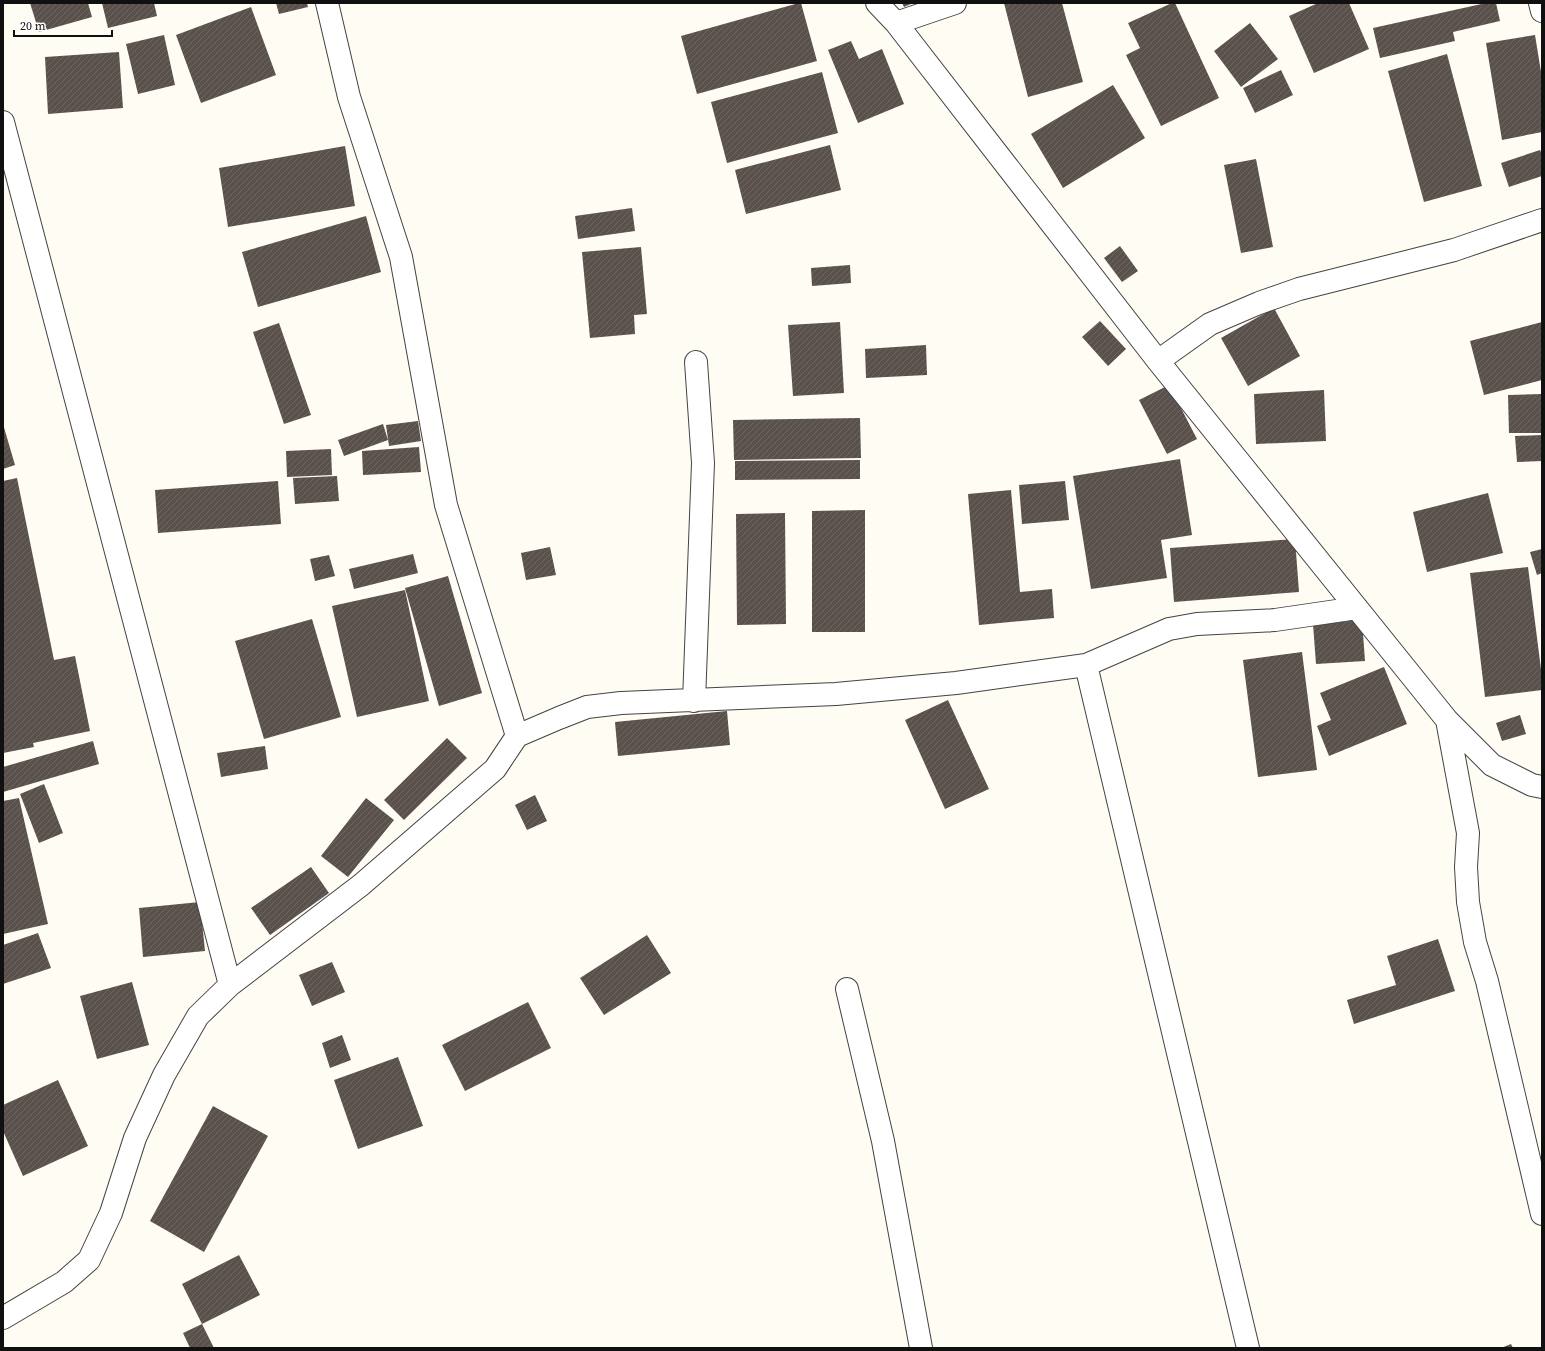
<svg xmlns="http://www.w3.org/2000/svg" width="1545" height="1351" font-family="'Source Serif 4',serif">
<defs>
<pattern id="building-hatch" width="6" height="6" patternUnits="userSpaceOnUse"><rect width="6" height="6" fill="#5a514c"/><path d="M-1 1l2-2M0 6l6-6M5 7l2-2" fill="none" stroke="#6d6561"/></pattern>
</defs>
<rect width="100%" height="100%" fill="#fffcf4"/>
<!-- building -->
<path fill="url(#building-hatch)" d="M30 3H88L92 17 39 32Z
M102 3H154L157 16 108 28Z
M276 3H307L308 7 279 14Z
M799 3H801L817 61 697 94 681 36Z
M902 3H913L904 7Z
M1004 3H1062L1083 82 1028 97Z
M1172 3H1175L1219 98 1161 126 1126 55 1140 48 1128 23Z
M1318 3H1349L1369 49 1314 73 1289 16Z
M1486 3H1496L1500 21 1453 32 1455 41 1380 58 1373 28Z
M251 7 276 75 201 103 176 35Z
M1250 23 1278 59 1241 87 1214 51Z
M164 35 175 85 138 94 126 44Z
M1535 35 1542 78V132L1502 140 1486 43Z
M851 41 859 59 882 49 904 104 858 123 828 50Z
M119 52 123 108 48 114 45 57Z
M1447 54 1482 186 1424 202 1388 71Z
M1281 70 1293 95 1255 113 1243 88Z
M822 72 838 133 727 163 711 102Z
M1113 85 1145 138 1063 188 1031 134Z
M830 145 841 190 746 214 735 170Z
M345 146 355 206 228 227 219 168Z
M1540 150 1542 154V176L1509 187 1501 163Z
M1256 159 1273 247 1241 253 1224 165Z
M632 208 635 231 578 239 575 216Z
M366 216 381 272 258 307 242 252Z
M1120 246 1138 271 1122 282 1104 258Z
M641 247 647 314 634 315 635 334 590 338 582 252Z
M850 265 851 283 812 286 811 268Z
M1274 308 1300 356 1248 386 1221 338Z
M1100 321 1126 349 1108 366 1082 337Z
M840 322 844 393 793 396 788 325Z
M1542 322V380L1484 395 1470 341Z
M279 323 311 415 284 424 253 332Z
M926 345 927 375 866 378 865 349Z
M1169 385 1197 439 1167 454 1139 400Z
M1324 390 1326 441 1256 444 1254 394Z
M1542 394V433H1509L1508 395Z
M860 418 861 458 734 460 733 420Z
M418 421 421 441 389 446 386 425Z
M3 424 15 465 3 469Z
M383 424 388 440 344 456 338 440Z
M1542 435V461L1517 462 1515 436Z
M419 447 421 472 363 475 362 451Z
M331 449 332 475 287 477 286 451Z
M1180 459 1192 535 1161 540 1167 578 1091 589 1073 476Z
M860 460V479L735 480V461Z
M337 476 339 501 295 504 293 478Z
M17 478 54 660 75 656 90 731 33 743 34 747 3 753V481Z
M278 481 281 524 158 533 155 490Z
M1065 481 1069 520 1022 524 1019 485Z
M1011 490 1020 592 1052 589 1054 618 979 625 968 494Z
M1488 493 1503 553 1427 572 1413 512Z
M865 510V632H812V511Z
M785 513 786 624 737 625 736 514Z
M1295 539 1299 592 1174 602 1170 548Z
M550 547 556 575 526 580 521 553Z
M1542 549V573L1537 575 1530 552Z
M413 554 418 573 354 589 349 569Z
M329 555 335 576 315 581 310 559Z
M1528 567 1542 677V690L1485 697 1470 573Z
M448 576 482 693 439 706 405 588Z
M405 590 429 701 357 717 332 606Z
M312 619 341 717 264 739 235 641Z
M1362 620 1365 661 1316 664 1313 624Z
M1302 652 1317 770 1258 777 1243 660Z
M1384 667 1407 724 1329 756 1317 726 1331 720 1320 693Z
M948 700 989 789 945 809 905 720Z
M727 711 730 745 618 756 615 722Z
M1520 715 1526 734 1502 741 1496 723Z
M447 738 467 758 404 820 384 800Z
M93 741 99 764 3 792V767Z
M265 746 268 769 221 777 217 753Z
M44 784 63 833 39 843 20 794Z
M535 795 547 821 527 830 515 805Z
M19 798 48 924 3 934V801Z
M366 798 394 820 348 877 321 856Z
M311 867 329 893 270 935 251 908Z
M200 902 205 951 143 957 139 908Z
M38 933 51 968 3 984V945Z
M647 935 671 973 604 1015 580 978Z
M1438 939 1455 991 1354 1024 1347 1000 1396 985 1387 956Z
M332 962 345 992 312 1006 299 975Z
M132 982 149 1045 97 1059 80 996Z
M528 1002 551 1048 465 1091 442 1045Z
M342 1035 351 1060 330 1068 322 1043Z
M398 1057 423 1126 358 1149 334 1080Z
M58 1080 88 1146 23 1176 3 1131V1105Z
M213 1106 268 1136 204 1252 150 1221Z
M239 1255 260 1295 202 1324 182 1284Z
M202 1324 214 1348H190L183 1333Z
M1511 1344 1513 1348H1501Z"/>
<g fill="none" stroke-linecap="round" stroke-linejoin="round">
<defs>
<path id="street" d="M327 3 349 97 401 257 446 505 517 736
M877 3 896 23 1158 361 1447 720 1492 765 1532 785 1542 787
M1540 3 1542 11
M896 23 955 3
M3 122 230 985
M1158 361 1210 324 1259 303 1299 289 1454 250 1542 220
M1086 665 1248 1348
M694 701 703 463 696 362
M1447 720 1468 833 1466 867 1468 902 1475 942 1487 981 1542 1214
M847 989 883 1141 921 1348
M3 1318 64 1282 89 1260 111 1213 135 1138 164 1075 198 1016 230 985 361 885 495 769 517 736 559 718 587 707 621 703 836 694 956 683 1086 665 1169 629 1197 624 1275 620 1357 608"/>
</defs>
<!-- street casing -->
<use href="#street" stroke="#434343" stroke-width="24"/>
<!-- street -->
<use href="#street" stroke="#fff" stroke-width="22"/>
</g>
<!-- border -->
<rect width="1545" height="1351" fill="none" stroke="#101010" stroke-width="8"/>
<!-- scale -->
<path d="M14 30v6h98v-6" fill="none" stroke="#101010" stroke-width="2"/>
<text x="20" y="30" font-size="12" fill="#101010" stroke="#ffffff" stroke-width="3" paint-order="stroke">20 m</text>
</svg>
